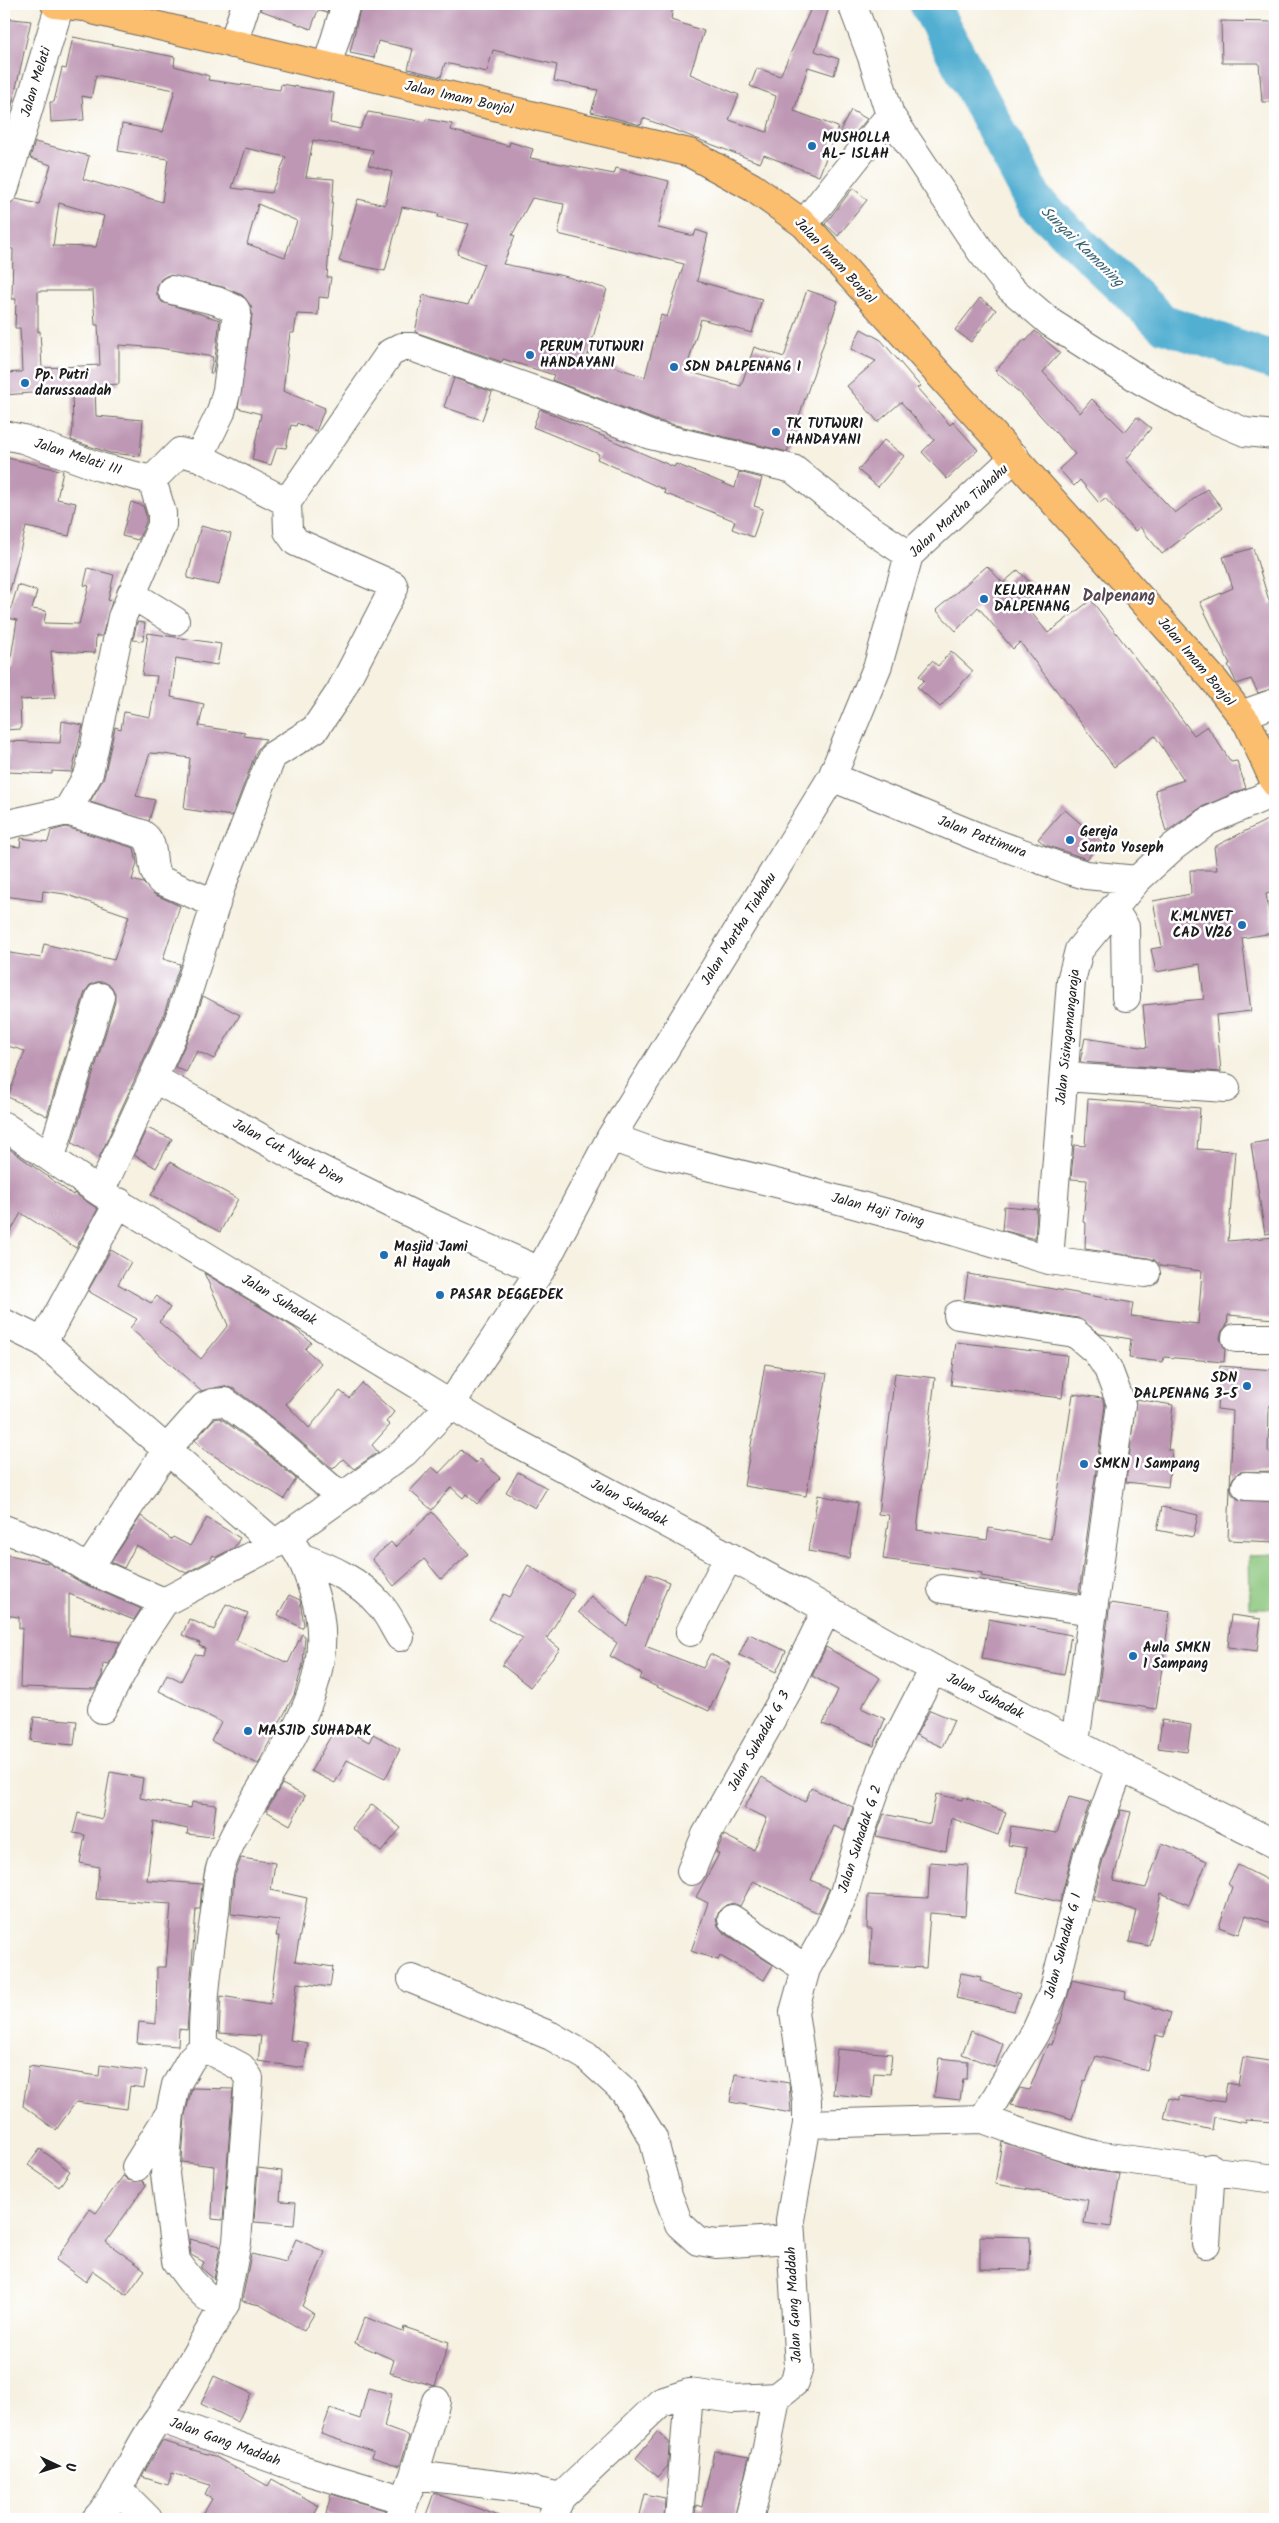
<svg xmlns="http://www.w3.org/2000/svg" width="1279" height="2523" font-family="Kalam,sans-serif">
<rect width="100%" height="100%" fill="#fff"/>
<filter id="ink" filterUnits="userSpaceOnUse"><feTurbulence type="fractalNoise" baseFrequency=".02" numOctaves="2"/><feDisplacementMap in="SourceGraphic" scale="10" xChannelSelector="R" yChannelSelector="G"/><feConvolveMatrix kernelMatrix="1 2 1 2 8 2 1 2 1" color-interpolation-filters="sRGB"/></filter>
<filter id="wash" filterUnits="userSpaceOnUse"><feTurbulence type="fractalNoise" baseFrequency=".0096" numOctaves="4" result="noise"/><feDisplacementMap in="SourceGraphic" scale="20" xChannelSelector="R" yChannelSelector="G"/><feGaussianBlur stdDeviation="1.12" result="paint"/><feColorMatrix in="noise" values="0 0 0 0 0 0 0 0 0 0 0 0 0 0 0 0 0 1.4 0 .05"/><feComposite in="paint" operator="in"/></filter>
<g filter="url(#wash)">
<rect width="100%" height="100%" fill="#f6f1e1"/>
<!-- green -->
<path fill="#89c57b" stroke="#52704c" d="M1275 1554V1608H1250L1249 1555Z"/>
<g fill="none" stroke-linecap="round" stroke-linejoin="round">
<!-- river -->
<path stroke="#53afd1" stroke-width="39" d="M929 4 1035 202 1162 323 1275 361"/>
</g>
<g id="blocks">
<!-- building -->
<path fill="#be97b4" fill-rule="evenodd" d="M261 4H330L327 13 318 10 311 29 260 10Z
M361 4H673L671 20 704 31 690 74 739 95 729 120 767 132 776 96 750 86 757 68 780 76 813 4H830L815 51 839 59 834 75 808 67 794 111 838 127 819 176 764 155 760 163 643 118 641 125 591 112 598 90 554 81 557 65 493 50 487 72 445 63 441 77 408 69 413 49 378 41 374 58 350 53Z
M4 18 31 21 11 110H4Z
M1221 21 1275 22V102H1262L1259 63H1222Z
M73 37 175 57 174 66 209 76 208 80 280 90 281 84 334 93 330 123 360 129 368 112 425 122 426 119 452 124 451 130 509 146 510 142 533 149 530 158 614 174 616 168 669 181 658 228 694 236 696 230 708 234 697 281 762 299 752 333 701 319 686 371 741 386 754 347 784 357 807 290 838 301 787 452 655 420 552 380 554 375 503 359 502 362 415 332 423 295 468 305 484 264 457 254 469 224 438 217 439 214 402 207 385 271 339 261 358 199 385 205 392 172 368 165 373 150 313 140 306 177 334 179 327 277H331L328 298 319 297 318 315 297 314 294 333H290L283 391 325 408 316 431 297 423 296 426 291 425 286 448 277 447 271 465 252 460 261 414 238 408 252 315 251 306 242 295 223 287 168 275 161 279 157 287V295L162 302 220 320 213 373H210L213 357 160 348 119 345V384L95 386 96 416 143 420 140 456 110 453 71 440 73 428 72 390 4 395V373L22 372 20 328H15L16 299H12L13 249 4 248 6 205 16 199 39 204 51 165 30 158 35 142 89 156 83 179 162 202 168 159 118 151 122 124 163 132 175 90 96 75 91 98 82 96 84 120 51 122 50 102H54L62 68 66 69ZM245 148 286 157 271 193 232 188ZM532 198 564 204 558 234 684 264 667 317 661 315 645 377 587 358 607 289 564 276 503 264 515 236 512 235ZM59 203 104 216 96 247 53 246ZM258 204 297 221 285 257 247 244ZM38 291H93L95 325H98L100 365 42 368 40 331 38 332Z
M851 110 867 119 852 137 840 131Z
M853 188 867 200 838 236 825 224Z
M980 298 996 310 971 342 955 330Z
M861 329 881 340 920 386 917 388 950 425 953 422 978 450 947 479 922 452 934 440 901 402 878 422 847 386 876 361 851 349Z
M1035 331 1060 353 1043 372 1080 413 1092 399 1125 432 1137 417 1151 428 1126 460 1175 513 1207 489 1222 508 1162 554 1140 527 1135 531 1105 498 1099 503 1080 480 1074 486 1059 469 1075 454 1022 395 995 371 1024 340 1026 341Z
M454 378 492 392 482 420 444 407Z
M540 409 674 467 676 464 735 488 739 472 762 478 754 506 763 509 753 537 732 529 735 521 664 493 665 490 597 459 599 454 533 427Z
M884 440 904 456 878 487 858 470Z
M4 457 63 471 57 499 76 503 69 536 26 527 10 590H4Z
M131 502 143 506 146 515V522L138 540 122 536Z
M201 526 231 534 219 585 187 578Z
M1253 548 1270 604 1275 602V688L1258 693 1251 679 1237 684 1228 665 1230 664 1200 602 1233 588 1223 557Z
M987 566 1003 583 1018 570 1034 587 1038 594 1025 605 1048 633 1091 600 1194 735 1207 726 1231 762 1237 761 1246 788 1202 807 1166 832 1155 790 1184 780 1155 736 1114 767 1020 642 1013 649 978 607 956 631 936 610Z
M88 568 114 575 108 600 112 601 102 636H96L95 653 51 651 55 698 20 700 21 729 4 730V664H10L17 620 8 618 18 585 37 591 32 609 46 611 44 623 79 624 89 586 84 585Z
M137 622 145 623 143 641 133 640Z
M148 633 221 644 217 665 176 658 171 697 204 704 199 726 245 733 244 736 266 739 257 750 232 816 184 809 190 758 164 754 150 753 136 796 155 800 149 821 90 802 104 777 115 727 121 729 124 712 150 717 157 676 142 675Z
M951 651 973 671 940 707 917 687 924 680 919 676 932 661 938 666Z
M62 721 83 725 72 772 52 771V774L8 772 9 741 60 743Z
M1064 809 1102 842 1087 859 1045 845 1038 839Z
M1269 819 1275 849V892L1266 894 1273 933 1242 938 1251 1011 1216 1015 1221 1072 1080 1062 1085 1038 1147 1048 1143 1005 1204 999 1200 964 1156 972 1151 949 1162 947 1153 901 1191 894 1190 870H1217L1214 847Z
M66 827 134 848 137 863 132 880 143 883 154 894 180 906 163 959 180 964 163 1017 99 1158 72 1143 115 1002V993L111 986 104 982H97L90 985 85 992 47 1116 8 1097 25 1051 4 1045V952L41 958 44 944 114 960 129 916 65 894 43 891 42 901 4 896V845L20 847 21 838 48 842 51 831Z
M203 996 240 1015 214 1059 197 1051 186 1072 175 1067 192 1029Z
M1088 1099 1200 1108 1197 1149 1235 1151 1228 1241 1275 1237V1319L1228 1315 1227 1325 1222 1331 1220 1338 1225 1349 1224 1362 1164 1357 1163 1362 1129 1358 1131 1339 1100 1334 1078 1318 964 1300 968 1274 1133 1303 1131 1316 1198 1324 1202 1271 1160 1266 1155 1260 1148 1258 1085 1249 1086 1223 1083 1222 1087 1180 1071 1179 1074 1145 1085 1146Z
M147 1128 172 1139 156 1168 134 1155Z
M1271 1140 1275 1170V1233L1265 1234 1251 1144Z
M4 1145 73 1195 74 1193 98 1209 76 1248 21 1213 4 1243Z
M170 1162 238 1199 220 1232 151 1195Z
M1004 1206 1037 1209 1035 1239 1002 1230Z
M111 1250 131 1262 118 1284 151 1303 157 1296 170 1308 159 1322 201 1359 228 1325 204 1273 293 1327 311 1342 305 1349 321 1363 286 1404 309 1428 340 1391 349 1398 362 1383 394 1412 386 1422 390 1425 372 1445 378 1452 354 1469 343 1459 333 1469 273 1418 234 1389 224 1386 201 1391 130 1328 137 1319 88 1291Z
M956 1342 1067 1355 1062 1398 951 1385Z
M765 1364 827 1374 806 1496 744 1486Z
M1220 1366 1275 1370V1406H1269L1268 1452 1275 1453V1471L1239 1472 1233 1478 1230 1486 1232 1494 1238 1499 1275 1502V1542L1228 1540 1233 1411 1217 1409Z
M895 1373 935 1378 917 1530 987 1540 989 1528 1051 1539 1073 1394 1102 1398 1105 1406 1079 1593 981 1576 982 1573 883 1559 889 1515 878 1514Z
M1136 1399 1173 1405 1168 1450H1172L1168 1487 1126 1482Z
M220 1418 253 1442 296 1479 284 1499 203 1449 195 1440 214 1419Z
M461 1450 476 1463 480 1459 500 1478 477 1504 466 1494 463 1498 451 1487 432 1510 410 1491 432 1467 439 1473Z
M518 1472 547 1488 535 1508 506 1492Z
M818 1495 858 1503 849 1558 808 1551Z
M1162 1507 1198 1515 1193 1537 1157 1530Z
M432 1512 469 1554 441 1579 424 1559 394 1586 372 1559 391 1542 395 1547Z
M141 1516 171 1539 173 1537 190 1546 207 1518 240 1538 234 1548 216 1557 213 1555 210 1560 186 1573 136 1545 124 1568 111 1562Z
M4 1554 48 1563 82 1583 141 1609 134 1620 69 1594V1635L120 1642 109 1664 103 1663 102 1676 95 1689 20 1687 22 1628H19V1617L4 1615Z
M528 1565 574 1594 547 1638 560 1649 530 1687 502 1665 523 1638 489 1619 504 1594 510 1597Z
M647 1573 669 1582 645 1646 703 1668 710 1654 731 1664 709 1711 640 1679 642 1674 610 1656 617 1643 578 1612 591 1596 627 1626Z
M289 1595 300 1600 304 1625 302 1628 278 1615Z
M1110 1603 1170 1612 1156 1709 1097 1700Z
M226 1604 248 1613 236 1640 288 1663 302 1634 305 1636 303 1664 294 1695 258 1764 211 1741 221 1722 159 1691 167 1674 181 1681 195 1654 203 1655 205 1648 199 1646 200 1643 182 1635 189 1619 214 1630Z
M1231 1615 1261 1619 1257 1651 1228 1647Z
M989 1619 1071 1635 1064 1675 982 1659Z
M749 1634 786 1651 776 1672 739 1655Z
M826 1647 880 1678 861 1708 885 1719 874 1746 823 1724 838 1690 812 1676Z
M930 1710 954 1720 942 1747 916 1735Z
M34 1717 77 1721 74 1745 31 1741Z
M1162 1720 1191 1725 1187 1752 1158 1748Z
M337 1725 369 1742 373 1734 400 1749 385 1779 347 1760 335 1783 311 1771Z
M110 1772 143 1778 140 1798 191 1808 192 1802 216 1805 212 1837 187 1834 188 1829 154 1822 147 1880 202 1884 200 1909H196L187 2030 179 2029 178 2046 137 2043 139 2022 156 2024 157 1967H166L171 1904 96 1899 99 1867 80 1863 85 1835 73 1833 78 1813 102 1819Z
M762 1777 805 1802 811 1788 853 1807 845 1831 834 1826 811 1880 829 1889 818 1913 753 1881 740 1906 733 1903 726 1905 719 1911 716 1918 718 1926 723 1932 773 1965 764 1980 720 1956 718 1960 691 1951 708 1903 696 1897 719 1854 716 1852 724 1835 754 1850 767 1818 744 1808Z
M282 1784 305 1796 290 1825 266 1811Z
M936 1794 962 1800 963 1797 1006 1812 998 1835 951 1818 946 1851 876 1836 884 1814 930 1824Z
M1069 1797 1090 1802 1073 1849 1060 1902 1017 1892 1027 1848 1008 1845 1011 1826 1057 1833Z
M372 1804 401 1828 381 1852 352 1828Z
M1121 1810 1131 1812 1113 1881 1146 1888 1162 1843 1207 1861 1189 1905 1161 1893 1149 1946 1129 1942 1136 1910 1093 1900 1103 1859Z
M241 1858 275 1863 271 1890 307 1898 295 1961 333 1967 330 1987 297 1983 290 2040 308 2043 304 2068 258 2061 261 2036 219 2033 221 1996 270 2004 279 1936H276L279 1920 231 1914 234 1877Z
M930 1862 968 1865 965 1916 930 1913 926 1968 870 1965 872 1929H867L868 1895 928 1898Z
M1238 1865 1275 1884V1924L1246 1915 1239 1934 1219 1927 1232 1887 1228 1884Z
M961 1973 981 1977 980 1981 1020 1994 1014 2011 956 1998Z
M1072 1980 1126 1992 1125 1998 1171 2013 1164 2037 1156 2035 1147 2070 1096 2056 1086 2081 1084 2080 1072 2119 1050 2112 1010 2105 1020 2088 1029 2090 1048 2044 1052 2045 1058 2023 1060 2024Z
M971 2031 1003 2044 995 2067 962 2054Z
M837 2049 892 2054 890 2074 874 2073 872 2098 833 2094Z
M1243 2057 1275 2062V2122L1246 2120V2123L1214 2117 1212 2130 1164 2119 1169 2098 1179 2100V2096L1224 2102 1227 2083 1238 2085Z
M939 2058 968 2061 967 2079H963L960 2100 934 2097Z
M100 2065 147 2071 144 2088 130 2086 127 2109 76 2102 56 2130 23 2106 29 2066 99 2076Z
M735 2074 789 2083 791 2113 730 2102Z
M192 2088 233 2089 223 2220 212 2219 214 2166 182 2162 185 2115Z
M1002 2142 1090 2170 1120 2174 1111 2227 1084 2223 1088 2200 995 2184Z
M40 2149 70 2171 59 2187 28 2165Z
M258 2168 282 2171 280 2201 296 2202 294 2225 254 2222Z
M123 2176 128 2180 142 2181 146 2185 106 2242 145 2270 127 2295 93 2271 86 2282 56 2260 90 2209 96 2213Z
M980 2236 1030 2237 1029 2270 980 2269Z
M189 2239 220 2246 214 2279 201 2268 204 2262 191 2255Z
M296 2239 325 2252 302 2306 314 2314 304 2331 260 2305 242 2301 251 2254 286 2262Z
M365 2317 403 2332 404 2327 449 2342 435 2386 390 2373 394 2360 355 2343Z
M214 2376 251 2393 238 2422 201 2404Z
M368 2388 392 2394 384 2427 409 2436 400 2466 372 2457 374 2452 321 2434 330 2409 360 2419Z
M657 2432 669 2442 668 2466 658 2477 636 2458Z
M162 2441 214 2456 268 2486 272 2479 319 2506 312 2519H200L212 2499 205 2495 210 2485 172 2473 168 2485 142 2477Z
M714 2451 749 2457 734 2519H695L696 2505 702 2507Z
M434 2493 502 2517V2519H436L426 2515Z
M331 2494 385 2510 383 2519H345L326 2514Z
M645 2494 665 2498 664 2519 640 2515Z"/>
</g>
</g>
<g filter="url(#ink)">
<use href="#blocks" fill-opacity="0" stroke="#686761" stroke-width="1"/>
<g fill="none" stroke-linecap="round" stroke-linejoin="round">
<defs>
<path id="minor" d="M852 4 872 57 890 115 980 250 1009 287 1051 323 1142 381 1207 416 1245 432 1275 435
M233 44 246 4
M327 66 346 4
M4 190 60 4
M804 224 890 115
M172 290 217 301 235 309 237 313 227 390 221 412 199 457
M4 435 23 439 100 467 152 480
M152 480 180 452 199 457 287 502 288 531 296 542 393 585 394 588 340 692 315 729 272 756 221 887 178 1023 153 1078
M287 502 390 353 402 347H412L556 398 650 435 793 469 861 523 909 555
M131 594 175 621
M1241 715 1275 703
M832 777 983 839 1069 870 1086 875 1137 880
M67 811 142 834C159 845 147 867 160 880L216 904
M4 825 67 811 89 773 122 617 162 525V513L152 480
M1113 909 1125 927 1126 997
M1064 1077 1226 1088
M4 1126 100 1192 496 1432 798 1593 933 1669 1120 1767 1275 1844
M611 1137 658 1154 784 1185 956 1232 1049 1260 1146 1273
M51 1157 100 997
M100 1192 153 1078 297 1158 418 1217 540 1271
M119 1202 43 1342 275 1544
M1049 1260 1071 981 1079 950 1137 880 1173 847 1208 821 1275 792
M958 1315 1075 1333 1096 1351 1108 1369 1121 1404 1075 1743
M4 1323 43 1342
M1236 1338H1275
M1246 1486 1275 1487
M4 1529 52 1547 88 1569 164 1602
M303 1558C330 1568 360 1581 379 1604 388 1613 393 1626 400 1637
M88 1569 167 1449 205 1406 212 1403 225 1402 263 1430 341 1497
M942 1589 1092 1611
M690 1632 729 1556
M102 1709 141 1637 164 1602 275 1544 405 1452 450 1405 540 1271 611 1137 832 777 878 665 909 555 1015 457
M691 1871 706 1835 788 1690 826 1611
M732 1919 806 1969
M412 1979 551 2036 586 2056 624 2091 653 2138 668 2195 679 2224 698 2241 716 2244 790 2239
M203 2047 191 2059 176 2085 170 2113 165 2174 176 2261 191 2281 207 2297 225 2304
M983 2119 1035 2033 1053 1993 1088 1854 1120 1767
M807 2124 983 2119 1030 2136 1094 2155 1275 2179
M136 2167 168 2116
M1206 2244 1211 2168
M159 2418 225 2304 237 2242 249 2078 241 2067 203 2047C202 2002 209 1957 215 1912 217 1897 216 1877 222 1863 256 1774 348 1697 314 1593 306 1567 303 1558 286 1536
M414 2475 436 2401
M119 2490 148 2519
M96 2519C124 2489 134 2450 159 2418L304 2470 405 2500
M398 2519 414 2475 514 2487 561 2497
M551 2519 561 2497 661 2402 689 2393 734 2399 776 2397 794 2383 799 2367 790 2220 807 2124V2101L794 2012 806 1969 829 1928 844 1893 861 1832 885 1762 933 1669
M679 2519 689 2393
M749 2519 767 2448 776 2397"/>
<path id="major" d="M55 4 84 7
M79 4 96 11 690 153 752 187 804 224 1214 680 1248 724 1275 783"/>
</defs>
<!-- minor casing -->
<use href="#minor" stroke="#686761" stroke-width="30"/>
<!-- major casing -->
<use href="#major" stroke="#686761" stroke-width="30"/>
<!-- minor -->
<use href="#minor" stroke="#fff" stroke-width="28"/>
<!-- major -->
<use href="#major" stroke="#fbbd6e" stroke-width="28"/>
</g>
</g>
<!-- markers -->
<g fill="#1f6fb2" stroke="#fff" stroke-width="2">
<circle cx="812" cy="146" r="5"/>
<circle cx="530" cy="355" r="5"/>
<circle cx="674" cy="367" r="5"/>
<circle cx="25" cy="383" r="5"/>
<circle cx="776" cy="432" r="5"/>
<circle cx="984" cy="599" r="5"/>
<circle cx="1070" cy="840" r="5"/>
<circle cx="1242" cy="925" r="5"/>
<circle cx="384" cy="1255" r="5"/>
<circle cx="440" cy="1295" r="5"/>
<circle cx="1247" cy="1386" r="5"/>
<circle cx="1084" cy="1464" r="5"/>
<circle cx="1133" cy="1656" r="5"/>
<circle cx="248" cy="1731" r="5"/>
</g>
<g text-anchor="middle" dominant-baseline="central" stroke-width="5" stroke-linejoin="round" paint-order="stroke">
<!-- street labels -->
<g font-size="14" fill="#1c1c1c" stroke="#fff">
<text transform="translate(36 82) rotate(-73)">Jalan Melati</text>
<text transform="translate(459 98) rotate(13)">Jalan Imam Bonjol</text>
<text transform="translate(835 261) rotate(47)">Jalan Imam Bonjol</text>
<text transform="translate(78 457) rotate(18)">Jalan Melati III</text>
<text transform="translate(959 511) rotate(-43)">Jalan Martha Tiahahu</text>
<text transform="translate(1196 662) rotate(50)">Jalan Imam Bonjol</text>
<text transform="translate(982 837) rotate(21)">Jalan Pattimura</text>
<text transform="translate(739 929) rotate(-58)">Jalan Martha Tiahahu</text>
<text transform="translate(1068 1037) rotate(-84)">Jalan Sisingamangaraja</text>
<text transform="translate(288 1152) rotate(28)">Jalan Cut Nyak Dien</text>
<text transform="translate(878 1210) rotate(15)">Jalan Haji Toing</text>
<text transform="translate(279 1300) rotate(31)">Jalan Suhadak</text>
<text transform="translate(629 1503) rotate(28)">Jalan Suhadak</text>
<text transform="translate(985 1696) rotate(27)">Jalan Suhadak</text>
<text transform="translate(759 1741) rotate(-61)">Jalan Suhadak G 3</text>
<text transform="translate(860 1839) rotate(-72)">Jalan Suhadak G 2</text>
<text transform="translate(1063 1946) rotate(-75)">Jalan Suhadak G 1</text>
<text transform="translate(794 2305) rotate(-93)">Jalan Gang Maddah</text>
<text transform="translate(225 2442) rotate(20)">Jalan Gang Maddah</text>
</g>
<!-- poi labels -->
<g font-size="14" font-weight="bold" fill="#1c1c1c" stroke="#fff" text-anchor="start">
<text x="822" y="138">MUSHOLLA<tspan x="822" dy="16">AL- ISLAH</tspan></text>
<text x="540" y="347">PERUM TUTWURI<tspan x="540" dy="16">HANDAYANI</tspan></text>
<text x="684" y="367">SDN DALPENANG I</text>
<text x="35" y="375">Pp. Putri<tspan x="35" dy="16">darussaadah</tspan></text>
<text x="786" y="424">TK TUTWURI<tspan x="786" dy="16">HANDAYANI</tspan></text>
<text x="994" y="591">KELURAHAN<tspan x="994" dy="16">DALPENANG</tspan></text>
<text x="1080" y="832">Gereja<tspan x="1080" dy="16">Santo Yoseph</tspan></text>
<text x="1232" y="917" text-anchor="end">K.MLNVET<tspan x="1232" dy="16">CAD V/26</tspan></text>
<text x="394" y="1247">Masjid Jami<tspan x="394" dy="16">Al Hayah</tspan></text>
<text x="450" y="1295">PASAR DEGGEDEK</text>
<text x="1237" y="1378" text-anchor="end">SDN<tspan x="1237" dy="16">DALPENANG 3-5</tspan></text>
<text x="1094" y="1464">SMKN 1 Sampang</text>
<text x="1143" y="1648">Aula SMKN<tspan x="1143" dy="16">1 Sampang</tspan></text>
<text x="258" y="1731">MASJID SUHADAK</text>
</g>
<!-- water labels -->
<g font-size="15" font-style="italic" fill="#355e6d" stroke="#fff">
<text transform="translate(1082 247) rotate(44)">Sungai Kamoning</text>
</g>
<!-- quarter labels -->
<g font-size="16" font-weight="bold" fill="#554751" stroke="#fff">
<text x="1119" y="596">Dalpenang</text>
</g>
</g>
<!-- margin -->
<rect width="1279" height="2523" fill="none" stroke="#fff" stroke-width="20"/>
<!-- north arrow -->
<g transform="translate(58 2466) rotate(94)" stroke="#ffffff" stroke-width="4" paint-order="stroke">
<path d="M0-4L9 19L0 12L-9 19Z" fill="#1c1c1c"/>
<text y="-8" font-size="14" font-weight="bold" text-anchor="middle" fill="#1c1c1c">U</text>
</g>
</svg>
